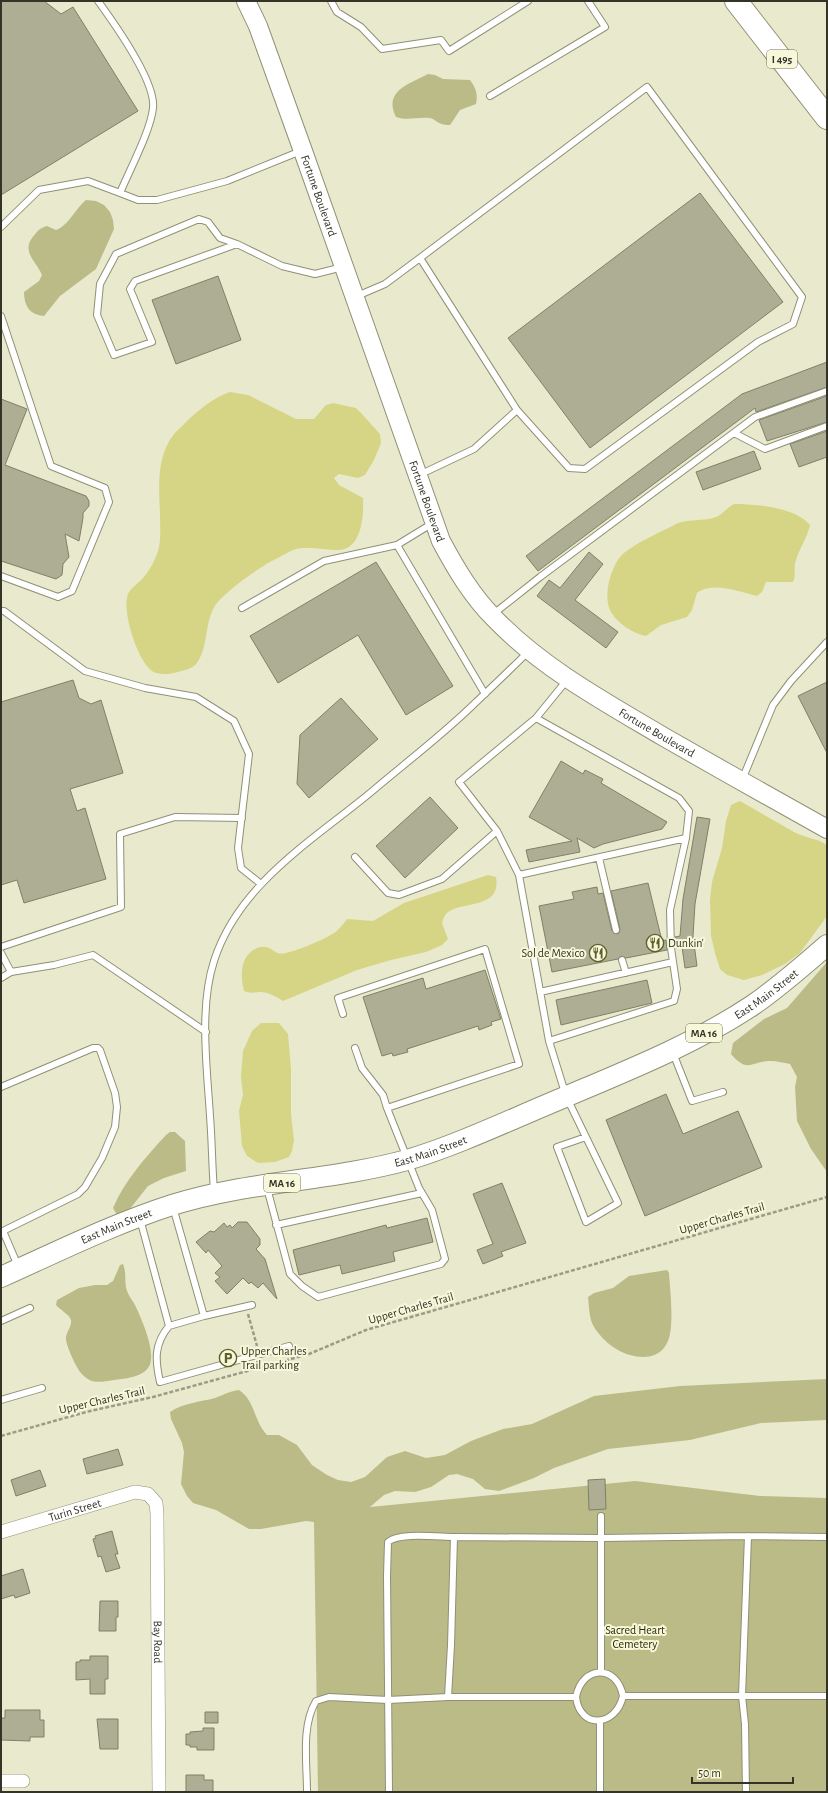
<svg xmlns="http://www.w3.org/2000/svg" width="828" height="1793" font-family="'Alegreya Sans',sans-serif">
<rect width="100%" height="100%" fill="#e9eacd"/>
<!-- green -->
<path fill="#bbbb87" d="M428 74 435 75 443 79 470 80C476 88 478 94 476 104L460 110 450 125C436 125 437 119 429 118 417 117 407 121 396 117 383 91 409 84 428 74Z
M86 200 96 201 104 205 110 212 113 220 114 229 96 269 60 296 44 316C30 315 24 306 24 292L39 281 42 275C36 261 22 252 32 238 37 232 39 228 47 226L56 230C69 225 75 209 86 200Z
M827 962V1172L811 1149 797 1121 795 1087 797 1077 790 1064C784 1063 777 1061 771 1061 751 1061 748 1074 731 1054L733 1043 764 1019 787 1008Z
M170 1132H175L185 1141 186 1171 164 1178 148 1186 126 1214 117 1215 113 1208C125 1180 145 1158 166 1135Z
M123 1264C127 1273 124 1283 127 1291 129 1297 134 1302 136 1307 142 1320 158 1356 148 1368 142 1377 124 1379 114 1380 100 1382 91 1385 81 1373 76 1367 65 1344 66 1337 67 1331 72 1326 71 1320 69 1314 60 1310 56 1305L57 1300 79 1288 95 1285H107L113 1281 120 1265Z
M667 1270 669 1273C670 1289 675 1329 667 1343 657 1364 629 1358 613 1347 607 1343 598 1334 594 1327 589 1319 589 1306 588 1297L594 1293 613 1288 629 1276Z
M827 1379V1420L761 1423 690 1440 608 1449 554 1468 534 1478 499 1491 485 1489 473 1479 457 1474 449 1475 431 1487 415 1492 395 1491 384 1495 370 1507 635 1481 760 1496 827 1498V1792H318L314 1522 306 1521 261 1529H249L216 1510 193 1503 187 1496 181 1484 184 1452 182 1443 171 1419 170 1412C183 1403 200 1402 215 1398 223 1395 230 1391 239 1390 255 1400 254 1422 267 1435H279L297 1445 312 1465 327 1475 338 1480 351 1482 365 1477 387 1457 405 1451 426 1458 445 1455 471 1441 503 1429 532 1424 594 1396 680 1386Z"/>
<!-- water -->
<path fill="#d5d585" d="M230 392 248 395 296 419H314L326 405 333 403 356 408 361 413 380 434 381 443 374 460 365 475 358 478 339 474 334 478 339 485 363 498C364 515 362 550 338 550 325 550 309 546 296 549 289 551 282 556 276 559 262 565 222 594 215 606 204 623 209 648 196 664 192 669 184 670 178 672 171 674 164 675 156 673 139 668 123 614 127 598 128 589 137 585 143 578 150 570 157 557 159 547 161 537 160 525 160 515 159 487 156 457 174 434 178 429 184 425 188 420 200 409 214 397 230 392Z
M734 504C756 504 795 507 810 525 807 539 798 550 795 564 794 571 796 575 793 582H766L762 592 757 596C739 592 713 581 697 593L692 610 687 617 661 625 646 636C634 634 617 623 611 612 602 597 611 564 624 553 637 542 663 531 678 523 690 519 702 521 713 518 722 516 726 508 734 504Z
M740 801 794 832C805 838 817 838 827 845V916L800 953 785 964 762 975 744 980 727 975 720 969 715 953 711 936 710 900 712 882 722 848 726 821 731 805Z
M488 875 496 877C502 911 459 900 446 914 444 916 443 920 442 923L448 939 442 945 426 952 391 960 357 970 283 1001C277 997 270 993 262 992 254 992 252 994 244 991 240 976 240 955 257 948 261 947 265 946 269 948 276 951 276 955 286 953 299 950 323 940 334 933 339 930 343 924 347 919L373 921 404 903Z
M261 1023H279L288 1034 291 1069V1114L294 1140 292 1151 289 1157 275 1162 258 1163 247 1156 242 1146 239 1111 243 1095 241 1077 243 1051 252 1031Z"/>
<!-- building -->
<path fill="#adae93" stroke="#808066" d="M1 1H44L61 14 73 7 138 111 1 195Z
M700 193 783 302 590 448 508 338Z
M218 276 241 340 176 364 152 300Z
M827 362V387L756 412 755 408 538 571 526 556 742 394Z
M827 396V422L767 441 759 420Z
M1 399 27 409 5 465 86 496 89 501V506L83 513V518L79 541 65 534 69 557 63 564 62 575 56 579 1 561Z
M827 431V457L799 467 790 444Z
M754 451 761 469 703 490 696 472Z
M589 552 603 564 575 600 618 632 606 648 537 596 549 580 560 588Z
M376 562 453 686 406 715 358 635 278 683 250 636Z
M73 680 79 698 91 704 101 700 123 773 70 789 77 811 85 808 106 879 24 903 17 880 1 885V702Z
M827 682V753L798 696Z
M341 698 378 739 309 798 297 784 300 735Z
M561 761 583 774 585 770 603 779 601 783 667 822 662 829 603 844 594 848 577 838 580 852 529 862 526 850 572 841 529 817Z
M430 797 458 828 405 878 376 846Z
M697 817 710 819 695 904 693 936 697 966 685 968 682 947 676 948 675 937 680 936 683 899Z
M648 883 662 941 666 940 667 950 626 958 621 956 618 959 552 972 539 906 574 899 572 892 597 887 598 894 603 893 612 931 617 934 619 933 620 929 611 891Z
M485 970 501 1019 491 1022 492 1025 479 1030 478 1026 407 1049 408 1052 393 1056 392 1053 382 1056 363 997 423 978 426 989Z
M647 980 652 1003 561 1025 556 1000Z
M666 1094 683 1134 738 1111 762 1167 645 1216 606 1120Z
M502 1183 526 1243 501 1252 503 1256 483 1264 477 1250 493 1244 473 1194Z
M427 1218 433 1242 393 1252 395 1261 342 1274 340 1265 299 1275 293 1250 386 1225 387 1228Z
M238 1222H247L260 1239V1245L256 1249 265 1259 277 1299 263 1283 258 1288 251 1282 249 1284 243 1278 227 1294 215 1281 220 1277 215 1273 222 1266 208 1250 206 1253 196 1242 210 1231 214 1232 224 1223 227 1227 230 1225 232 1228Z
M118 1449 123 1465 87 1474 83 1459Z
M40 1470 46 1486 16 1496 11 1480Z
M605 1479 606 1509 589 1510 588 1480Z
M112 1531 118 1554H115L120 1568 106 1572 101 1556 98 1557 93 1539 96 1538 95 1536Z
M23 1569 30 1593 15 1598 14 1595 1 1599V1576Z
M100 1601H118V1617H116V1631H99Z
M90 1656H108V1679H105V1694H90V1679L76 1680V1662H80V1660H90Z
M5 1710H40V1720H44V1737H30V1741L1 1740V1718H5Z
M205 1712H218V1723H205Z
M97 1719H118V1749H100Z
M203 1728H214V1750H197V1747H190V1745H186V1734H190V1732L203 1731Z
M186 1775H204V1780H213V1792H186Z"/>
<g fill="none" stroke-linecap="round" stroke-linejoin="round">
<defs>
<path id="lane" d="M98 1C114 23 156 82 153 108 151 130 129 171 120 193L138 200H157L227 181 301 151
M331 1 337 12 361 27 382 49 441 40 449 51 528 1
M490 96 605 27 588 1
M1 227 39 190 88 181 120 193
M237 244 135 281 130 289 152 342 114 355 97 315 100 284 116 254 199 219 208 222 220 238 237 244 282 266 315 274 343 267
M357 296 385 284 420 258
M1 316 51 466 105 488 109 502 72 591 58 597 1 576
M734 433 765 449 827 426
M419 475 474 449 517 410 420 258 647 87 802 297 793 324 758 342 585 469 569 468 517 410
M433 523 397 545 485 694
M242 608 324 561 397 545
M1 611H4L85 671 145 688 196 697 234 721 249 754 238 848 241 868 261 884
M492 615 540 577 755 417 827 391
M567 680 536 718 459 782 497 831 519 875 549 1041 566 1096 618 1203 586 1222 557 1147 586 1137
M536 718 679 798 689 811 686 838 670 910 671 948 677 989 674 1001 549 1041
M742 780 773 705 791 681 827 642
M355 857 388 893 399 895 442 879 497 831
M599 858 616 930
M519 875 686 838
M1 947 121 907 120 834 175 817 242 818
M1 953 11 972
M622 960 626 973
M1 978 11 972 54 965 93 955 206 1032
M540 992 673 962
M343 1014 338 998 485 949 519 1064 387 1108 383 1095 362 1068 355 1048
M673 1053 692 1101 723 1092
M1 1087 93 1048H98L100 1050 115 1093 117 1107 115 1127 102 1158 85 1187 78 1194 3 1231 18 1266
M267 1188 290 1274 302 1286 318 1297 441 1264 445 1259 432 1210 419 1188 387 1108
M214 1191C212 1166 212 1141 210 1116 207 1068 199 1007 214 961 239 882 317 838 376 788 408 761 442 735 472 706 491 688 510 670 528 652
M140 1219 169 1326 204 1316 173 1207
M276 1225 422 1193
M204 1316 252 1305
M1 1321 30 1308
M169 1326C154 1344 155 1360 160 1382L289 1346
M1 1400 42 1388
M601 1516V1538L748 1536 827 1537
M748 1536 742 1696H827
M454 1537 601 1538V1672
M576 1697C582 1665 617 1664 623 1696
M307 1792C307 1763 301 1726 316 1701L329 1697 388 1700 448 1697
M389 1792 387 1576 388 1542C398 1532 439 1537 454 1537L451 1645 448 1697H576C580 1730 616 1727 623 1696H742L745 1724 746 1792
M600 1792V1721"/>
<g id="street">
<path id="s1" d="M1 1532 135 1492 148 1494 156 1503 157 1514 159 1792"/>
<path d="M1 1781H23"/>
</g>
<g id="secondary">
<path id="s2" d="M246 1 258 26 303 151 441 541C456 569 472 596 494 618 542 668 605 702 664 737 718 768 773 799 827 829"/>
</g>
<g id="primary">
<path id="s3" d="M1 1277C57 1252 113 1224 172 1205 248 1181 330 1181 407 1160 454 1146 501 1124 546 1105 616 1075 690 1047 753 1005 779 987 803 966 827 945"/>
</g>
<path id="highway" d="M736 1 827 118"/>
</defs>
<!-- lane casing -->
<use href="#lane" stroke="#909076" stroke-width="8"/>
<!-- street casing -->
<use href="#street" stroke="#909076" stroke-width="14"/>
<!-- secondary casing -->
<use href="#secondary" stroke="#909076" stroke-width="20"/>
<!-- primary casing -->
<use href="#primary" stroke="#909076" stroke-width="22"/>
<!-- highway casing -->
<use href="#highway" stroke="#909076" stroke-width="24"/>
<!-- path -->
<path stroke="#9b9c86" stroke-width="2.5" stroke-dasharray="4 2" stroke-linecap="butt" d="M248 1314 257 1346
M1 1436 86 1412 153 1397 309 1354 366 1330 827 1197"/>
<!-- lane -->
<use href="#lane" stroke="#fff" stroke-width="6"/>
<!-- street -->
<use href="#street" stroke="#fff" stroke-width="13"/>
<!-- secondary -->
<use href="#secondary" stroke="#fff" stroke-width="18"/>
<!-- primary -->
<use href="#primary" stroke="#fff" stroke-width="20"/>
<!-- highway -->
<use href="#highway" stroke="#fff" stroke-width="22"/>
</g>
<!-- icons -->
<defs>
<symbol id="restaurant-ring" viewBox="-11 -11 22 22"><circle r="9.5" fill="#f7f7da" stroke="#5f5f2b" stroke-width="1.5"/><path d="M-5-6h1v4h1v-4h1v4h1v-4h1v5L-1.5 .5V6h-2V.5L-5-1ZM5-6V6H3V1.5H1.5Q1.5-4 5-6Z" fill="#5f5f2b"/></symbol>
<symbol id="parking-ring" viewBox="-11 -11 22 22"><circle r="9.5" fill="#f7f7da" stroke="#5f5f2b" stroke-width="1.5"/><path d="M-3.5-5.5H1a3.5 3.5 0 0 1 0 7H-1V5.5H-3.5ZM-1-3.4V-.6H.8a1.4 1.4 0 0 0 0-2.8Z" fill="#5f5f2b"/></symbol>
</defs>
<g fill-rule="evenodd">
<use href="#restaurant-ring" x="645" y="933" width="20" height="20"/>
<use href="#restaurant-ring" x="588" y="943" width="20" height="20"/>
<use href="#parking-ring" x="218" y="1348" width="20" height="20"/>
</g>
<g text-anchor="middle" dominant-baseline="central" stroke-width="4" stroke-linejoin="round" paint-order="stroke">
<!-- shield labels -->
<g fill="#f7f7da" stroke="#6e6e5d" stroke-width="1">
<rect x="767" y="50" width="30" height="18" rx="3"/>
<rect x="686" y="1024" width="36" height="18" rx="3"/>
<rect x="264" y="1174" width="36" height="18" rx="3"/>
</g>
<g font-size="11" font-weight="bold" fill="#333328">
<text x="782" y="59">I 495</text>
<text x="704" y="1033">MA 16</text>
<text x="282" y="1183">MA 16</text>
</g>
<!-- street labels -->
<g font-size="12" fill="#333328" stroke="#f7f7da">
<text stroke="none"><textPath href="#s2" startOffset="208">Fortune Boulevard</textPath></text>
<text stroke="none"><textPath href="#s2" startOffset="532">Fortune Boulevard</textPath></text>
<text stroke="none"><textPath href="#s2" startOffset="868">Fortune Boulevard</textPath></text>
<text stroke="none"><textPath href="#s3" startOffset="822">East Main Street</textPath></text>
<text stroke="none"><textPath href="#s3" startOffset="450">East Main Street</textPath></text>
<text transform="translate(722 1218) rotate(-16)">Upper Charles Trail</text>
<text stroke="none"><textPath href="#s3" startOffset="126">East Main Street</textPath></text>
<text transform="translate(411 1308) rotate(-16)">Upper Charles Trail</text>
<text transform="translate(102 1400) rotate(-13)">Upper Charles Trail</text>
<text stroke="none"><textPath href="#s1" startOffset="77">Turin Street</textPath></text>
<text stroke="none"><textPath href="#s1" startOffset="304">Bay Road</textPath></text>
</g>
<!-- poi labels -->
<g font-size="12" fill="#333328" stroke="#f7f7da" text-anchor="start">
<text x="668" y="943">Dunkin'</text>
<text x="585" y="953" text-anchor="end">Sol de Mexico</text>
<text x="241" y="1351">Upper Charles<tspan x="241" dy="14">Trail parking</tspan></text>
</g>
<!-- park labels -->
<g font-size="12" fill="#2c2b08" stroke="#f7f7da">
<text x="635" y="1630">Sacred Heart<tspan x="635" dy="14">Cemetery</tspan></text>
</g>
</g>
<!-- border -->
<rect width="828" height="1793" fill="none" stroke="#333328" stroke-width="4"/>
<!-- scale -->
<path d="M692 1777v6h101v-6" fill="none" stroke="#333328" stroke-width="2"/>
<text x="698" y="1777" font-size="12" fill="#333328" stroke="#f7f7da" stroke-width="3" paint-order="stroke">50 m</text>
</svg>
